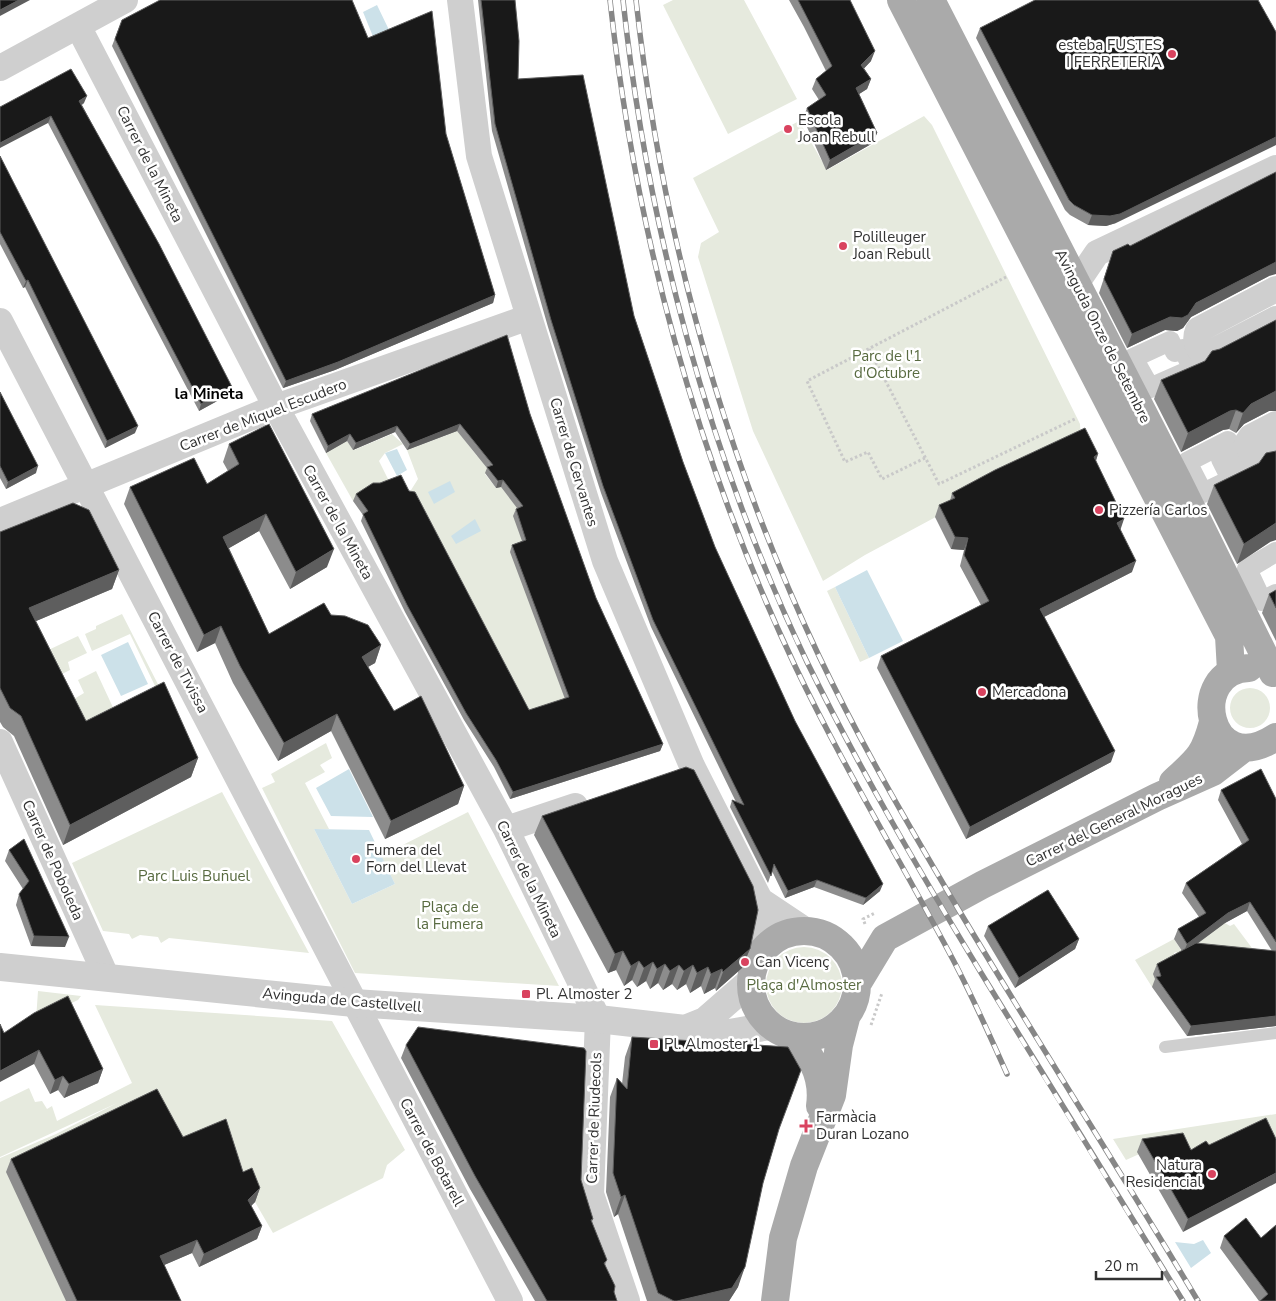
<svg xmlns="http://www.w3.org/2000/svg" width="1276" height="1301" font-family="'Nunito Sans',sans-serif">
<rect width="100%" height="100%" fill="#fff"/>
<!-- green -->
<path fill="#e6eade" d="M673 0H744L797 99 728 134 663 5Z
M924 116 932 125 1080 424 1081 439 865 555 823 581 753 431 698 257 701 243 719 232 693 178 799 121 827 170Z
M456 429 477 456 485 457 490 472 485 474 496 488 501 487 521 512 524 547 567 704 527 717 406 498 418 479 407 450 447 435Z
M392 434 403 444 385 453 379 461 389 481 353 501 326 453 347 441 354 450Z
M835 587 869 658 860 662 827 591Z
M122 614 164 696 156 688 130 634 92 651 85 634 96 629V626Z
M78 636 87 653 68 662 70 670 54 678 42 653Z
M96 671 117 716 80 734 74 699 84 693 78 680Z
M1230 708a20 20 0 1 1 40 0a20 20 0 1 1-40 0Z
M326 743 332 758 320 765 325 772 305 783 329 829H308H314L352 904 395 884 381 856 468 812 559 986 355 973 262 788 275 782 271 774Z
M222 792 309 953 169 938 161 943 158 937 140 935 132 939 129 934 103 931 72 863Z
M1225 923 1230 926 1234 924 1261 960 1215 955 1186 932Z
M1174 939 1188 961 1175 952 1158 986 1152 987 1135 960Z
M766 985a38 38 0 1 1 76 0a38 38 0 1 1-76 0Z
M38 991 81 996 78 1000 36 1020Z
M95 1005 332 1021 405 1150 387 1165 383 1178 273 1233 255 1202 66 1301H0V1158L56 1134 117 1103 0 1157V1102L29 1088 35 1102 42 1101 47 1109 52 1106 57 1121 132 1083Z
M1276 1114V1163L1204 1159 1146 1151 1126 1160 1113 1139Z"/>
<!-- water -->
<path fill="#cce1e9" d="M377 5 390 32 374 39 363 12Z
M397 449 407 470 397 476 385 453Z
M450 481 455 492 434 504 428 492Z
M475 519 481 531 456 544 451 536Z
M867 570 903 641 869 658 835 587Z
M128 642 148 684 121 696 101 655Z
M349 769 373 817 331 816 316 788Z
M314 829 369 830 395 884 352 904Z
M1203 1240 1211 1253 1191 1268 1175 1242 1194 1244Z"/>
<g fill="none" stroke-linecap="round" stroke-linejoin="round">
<!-- path -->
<path stroke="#c9c9c9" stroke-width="3" stroke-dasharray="2.5 2.5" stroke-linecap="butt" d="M869 349 939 484 1077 418
M925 458 882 479 868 452 845 462 807 381 1008 276
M865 924 863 919 875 913
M871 1025 882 993"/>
<!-- service -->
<path stroke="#cfcfcf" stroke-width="12" d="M1165 1047 1276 1033"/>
<!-- pedestrian -->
<path stroke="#cfcfcf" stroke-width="20" d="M1170 341 1175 352 1183 349 1193 369 1150 388 1133 358Z
M1228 441 1234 452 1221 459 1227 471 1242 463 1247 472 1203 493 1187 462Z
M1276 552 1247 569 1262 601 1276 594"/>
<!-- minor -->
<path stroke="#cfcfcf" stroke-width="26" d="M460 0 479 156 605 561 692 766 760 900 766 929 761 952
M78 26 276 407 506 829 598 1019 591 1194 627 1301
M0 68 125 0
M1076 284 1097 253 1276 168
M1276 289 1198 330C1194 340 1197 350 1206 355L1276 319
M0 321 510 1301
M1276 424 1251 437 1247 443 1253 456 1261 458 1276 450
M0 521 276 407 529 317
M0 742 107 978
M506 829 575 806
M760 900 805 930"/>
<!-- tertiary -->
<path stroke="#cfcfcf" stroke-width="28" d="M0 967 354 1003 598 1019 685 1029 701 1038 770 1026
M685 1029 705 1021 751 981"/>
<!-- primary -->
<path stroke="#aaa" stroke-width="28" d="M901 0 1229 636 1231 671
M931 0 1177 479 1273 673
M1249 668C1186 670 1207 782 1276 737
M1173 782C1198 759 1204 756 1213 722
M751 984a53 53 0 1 1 106 0a53 53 0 1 1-106 0Z
M859 981 885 938 982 885 1157 797 1213 772 1244 748
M792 1037C813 1055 824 1077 820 1106
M775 1301 783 1238 804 1166 832 1095 839 1045 846 1018"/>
<defs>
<path id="rail" d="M610 0C635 230 696 458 796 668 843 766 899 858 950 954 971 993 989 1034 1007 1074
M623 0C647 225 709 458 807 662 860 770 921 874 983 976 1049 1085 1116 1193 1183 1301
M636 0C661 227 721 449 819 656 859 740 906 821 954 902 1034 1036 1118 1167 1198 1301"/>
</defs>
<!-- rail casing -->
<use href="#rail" stroke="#878787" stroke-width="5.5"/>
<!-- rail -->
<use href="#rail" stroke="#fff" stroke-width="4" stroke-dasharray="11" stroke-linecap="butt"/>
</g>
<!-- wall -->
<path fill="#8c8c8c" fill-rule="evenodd" d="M478 0H515L518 79 634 316 683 462 715 547 795 721 880 891 863 905 814 887 785 898 772 871 768 883 730 807 732 800 736 802 651 627 601 493 548 327 492 131Z
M789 0H850L871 61 864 68 871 79 867 89 859 94 877 133 873 143 826 170 803 118 807 108 819 100 812 89 816 79 826 71 804 27Z
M122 20 368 38 446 134 495 295 493 303 335 370 283 388 112 46Z
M980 28 1116 223 1106 226 1088 225 1070 215 1065 210 976 38Z
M84 103 82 105 232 387 230 394 199 411 48 123 0 107Z
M0 156 135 433 105 448 25 287 23 288 0 244Z
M1130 246 1269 276 1191 317 1183 328 1177 331 1165 330 1127 348 1099 293 1113 251Z
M1276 320V411H1269L1244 424 1236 433 1229 429 1223 430 1181 452 1154 399 1161 380 1205 361 1220 349Z
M0 392 36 473 6 489 0 478Z
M312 414H530L596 598 663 744 660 751 510 799 494 767 464 720 405 612 361 521 363 515 353 501 356 494 409 491 529 710 565 699 510 552 512 545 522 541 513 516 516 509 517 508 501 487 496 488 485 473 487 468 457 431 407 450 395 432 353 450 347 441 326 453 310 421Z
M229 444 327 567 290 589 259 531 229 548 269 634 331 615 381 645 375 663 368 667 394 711 464 786 458 804 385 839 331 731 278 761 233 683 215 643 197 652 124 504 130 487 207 484 228 471 223 462Z
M1098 454 1096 461 1120 530 1132 572 1044 617 1111 762 966 839 877 668 881 656 981 605 960 566 964 550 951 549 935 517 939 505 950 501 952 493Z
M1259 463 1270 542 1237 564 1207 504 1214 485Z
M0 532 119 570 112 589 36 621 86 721 198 758 191 777 63 845 14 736 3 727 0 722Z
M1276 590V641L1262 613 1269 594Z
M1221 790 1276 799V1026L1187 1036 1152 987 1155 979 1153 974 1157 964 1182 951 1174 939 1178 929 1199 917 1182 893 1186 883 1242 844 1218 800ZM1247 911 1272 951 1197 944 1225 923Z
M542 816 750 949 742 968 716 991 715 988 704 994 701 986 690 993 686 984 677 990 672 984 663 990 658 983 650 989 646 981 637 987 632 980 624 986 616 970 608 973 534 835Z
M24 839 65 947 31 946 16 905 19 894 23 889 5 861 9 850Z
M988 926 1079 939 1075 949 1015 988 984 936Z
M4 1033 103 1069 98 1083 64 1098 58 1090 50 1094 34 1064Z
M632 1037 778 1132 763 1183 738 1287 729 1301H647L618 1214 614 1217 606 1192 610 1097 617 1078 622 1084 625 1057Z
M406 1045 581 1180 593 1219 592 1222 607 1260 605 1265 617 1301H535L470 1189 401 1058Z
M183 1137 243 1172 260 1188 255 1202 251 1206 262 1226 257 1239 199 1267 192 1253 164 1265 181 1301H66L6 1172 11 1159Z
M1142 1139 1191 1150 1209 1145 1276 1139 1183 1232 1137 1152Z
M1224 1236 1261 1238 1276 1301H1259L1220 1248Z"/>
<!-- shaded-wall -->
<path fill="#5e5e5e" d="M19 0H30L0 16V10Z
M875 51 871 61 858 75 861 65Z
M871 79 867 89 853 98 856 88Z
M87 96 84 103 77 107 79 101Z
M51 116 48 123 0 148V143Z
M877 133 873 143 826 170 830 160Z
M1276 137V145L1116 223 1106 226 1088 225 1092 215Z
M1274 262H1276V274L1269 276 1191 317 1183 328 1177 331 1165 330 1127 348 1132 334 1170 317Z
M28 280 25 287 23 288 26 281Z
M495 295 493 303 335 370 283 388 286 381Z
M232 387 230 394 199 411 201 404Z
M1276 391V411H1269L1244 424 1236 433 1243 413 1251 404Z
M1236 410 1229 429 1223 430 1181 452 1188 433 1230 411Z
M460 424 457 431 407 450 410 444Z
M138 426 135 433 105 448 107 441Z
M397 426 395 432 353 450 356 443Z
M350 434 347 441 326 453 328 446Z
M1098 454 1094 466V457Z
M38 466 36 473 6 489 8 482Z
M503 480 501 487 496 488 498 481Z
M266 514 259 531 217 555 223 537Z
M1124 519 1120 531 1117 523Z
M1276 523V540L1270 542 1237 564 1244 544Z
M955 537 968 538 964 550 951 549Z
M334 549 327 567 290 589 296 572Z
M1136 561 1132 572 1036 621 1040 609Z
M119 570 112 589 22 627 29 608Z
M221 626 215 643 197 652 204 635Z
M381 645 375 663 355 674 362 657Z
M337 714 331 731 278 761 284 743Z
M663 744 660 751 510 799 513 792Z
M1115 751 1111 762 966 839 970 827Z
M198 758 191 777 63 845 70 825Z
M464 786 458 804 385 839 391 821Z
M817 880 814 887 785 898 788 891Z
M883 884 880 891 863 905 866 898Z
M1250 902 1247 911 1225 923 1183 954 1187 944 1228 913Z
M34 936 69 937 65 947 31 946Z
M1079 939 1075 949 1015 988 1019 978Z
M750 949 742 968 716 991 723 972Z
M623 951 616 970 608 973 615 954Z
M639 961 632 980 624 986 631 966Z
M653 962 646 981 637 987 644 968Z
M665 964 658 983 650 989 657 969Z
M679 965 672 984 663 990 670 971Z
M693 965 686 984 677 990 684 971Z
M708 967 701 986 690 993 697 973Z
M722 969 715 988 704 994 711 974Z
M1276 1016V1026L1187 1036 1191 1026Z
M39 1050 34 1064 0 1082V1071Z
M103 1069 98 1083 64 1098 69 1084Z
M63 1076 58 1090 50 1094 55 1080Z
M1276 1173V1183L1183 1232 1188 1219Z
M260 1188 255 1202 243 1214 248 1200Z
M625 1195 618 1214 614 1217 621 1197Z
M262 1226 257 1239 199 1267 204 1254Z
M197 1240 192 1253 155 1269 160 1256Z
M745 1267 738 1287 729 1301H677Z"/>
<!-- building -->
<path fill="#191919" stroke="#5e5e5e" d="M0 0H19L0 10Z
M160 0H352L368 38 432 11 446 134 495 295 338 362 286 381 115 39 122 20Z
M481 0H515L519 41 518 79 583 75 634 316 683 462 715 547 795 721 883 884 866 898 817 880 788 891 774 864 771 876 732 800 744 805 653 620 603 486 551 320 495 124Z
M798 0H850L875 51 861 65 871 79 856 88 877 133 830 160 807 108 826 95 816 79 832 66Z
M1035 0H1258L1276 32V137L1120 214 1110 216 1092 215 1074 205 1069 200 980 28Z
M71 69 87 96 79 101 159 244 232 387 201 404 51 116 0 143V107Z
M0 156 138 426 107 441 28 280 26 281 0 232Z
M1276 172V262L1196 303 1188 315 1182 318 1170 317 1132 334 1104 279 1113 251 1128 244 1130 246Z
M1276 320V391L1251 404 1243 413 1236 410 1230 411 1188 433 1161 380 1205 361 1212 351 1220 349Z
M507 335 530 414 596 598 663 744 513 792 496 760 466 713 407 605 363 514 368 511 356 494 373 483H380L401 475 409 491 415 492 529 710 569 697 512 545 526 540 516 509 523 506 503 480 498 481 487 467 493 465 460 424 410 444 397 426 356 443 350 434 328 446 312 414Z
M0 392 38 466 8 482 0 466Z
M269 424 334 549 296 572 266 514 223 537 269 634 324 603 331 615 345 616 368 625 381 645 362 657 394 711 421 696 464 786 391 821 337 714 284 743 240 666 221 626 204 635 130 487 194 458 207 484 239 464 229 444Z
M1085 428 1098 454 1094 457 1124 519 1117 523 1136 561 1040 609 1115 751 970 827 881 656 989 601 964 555 968 538 955 537 939 505 955 498 952 493 995 470Z
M1276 451V523L1244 544 1214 485 1259 463 1266 453Z
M73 503 89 510 119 570 29 608 86 721 164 682 198 758 70 825 21 716 10 708 0 688V532Z
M1276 590V608L1269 594Z
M686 767 694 770 753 886 758 910 750 949 723 972 722 969 711 974 708 967 697 973 693 965 684 971 679 965 670 971 665 964 657 969 653 962 644 968 639 961 631 966 623 951 615 954 542 816Z
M1261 769 1276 799V942L1250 902 1228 913 1187 944 1178 929 1206 913 1186 883 1249 840 1221 790Z
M24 839 69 937 34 936 19 894 29 881 9 850Z
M1048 890 1079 939 1019 978 988 926Z
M1196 943 1276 951V1016L1191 1026 1156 977 1161 976 1157 964Z
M68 996 103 1069 69 1084 63 1076 55 1080 39 1050 0 1071V1024L4 1033 34 1013Z
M418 1027 584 1048 586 1051 581 1180 593 1219 591 1220 607 1260 604 1263 615 1286 614 1292 617 1301H547L475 1176 406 1045Z
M632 1037 788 1047 801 1070 779 1129 763 1183 745 1267 732 1288 677 1301H674L658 1293 625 1195 621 1197 613 1173 617 1078 627 1089Z
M157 1089 183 1137 226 1119 243 1172 252 1168 260 1188 248 1200 262 1226 204 1254 197 1240 160 1256 181 1301H77L11 1159Z
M1266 1118 1276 1139V1173L1188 1219 1142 1139 1183 1133 1191 1150 1206 1141 1209 1145Z
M1246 1218 1261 1238 1276 1225V1301H1260L1268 1294 1224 1236Z"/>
<!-- markers -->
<g fill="#d9435f" stroke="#fff" stroke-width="2">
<circle cx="1172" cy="54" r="5"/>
<circle cx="788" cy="129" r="5"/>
<circle cx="843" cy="246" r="5"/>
<circle cx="1099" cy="510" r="5"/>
<circle cx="982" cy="692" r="5"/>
<circle cx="356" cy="859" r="5"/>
<circle cx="745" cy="962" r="5"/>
<rect x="521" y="989" width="10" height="10" rx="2.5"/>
<rect x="649" y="1039" width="10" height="10" rx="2.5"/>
<path d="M803.5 1118.5h5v5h5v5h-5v5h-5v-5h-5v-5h5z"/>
<circle cx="1212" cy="1174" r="5"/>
</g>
<g text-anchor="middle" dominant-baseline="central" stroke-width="5" stroke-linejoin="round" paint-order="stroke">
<!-- poi labels -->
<g font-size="15" fill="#323232" stroke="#fff" text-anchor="start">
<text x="1162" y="45" text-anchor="end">esteba FUSTES<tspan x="1162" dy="17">I FERRETERIA</tspan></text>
<text x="798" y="120">Escola<tspan x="798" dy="17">Joan Rebull</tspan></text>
<text x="853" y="237">Polilleuger<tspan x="853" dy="17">Joan Rebull</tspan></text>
<text x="1109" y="510">Pizzería Carlos</text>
<text x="992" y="692">Mercadona</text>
<text x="366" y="850">Fumera del<tspan x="366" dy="17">Forn del Llevat</tspan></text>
<text x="755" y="962">Can Vicenç</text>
<text x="536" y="994">Pl. Almoster 2</text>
<text x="664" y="1044">Pl. Almoster 1</text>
<text x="816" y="1117">Farmàcia<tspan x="816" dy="17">Duran Lozano</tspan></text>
<text x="1202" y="1165" text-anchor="end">Natura<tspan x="1202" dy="17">Residencial</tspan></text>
</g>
<!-- street labels -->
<g font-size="15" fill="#323232" stroke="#fff">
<text transform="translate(150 164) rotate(63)">Carrer de la Mineta</text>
<text transform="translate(1103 336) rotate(63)">Avinguda Onze de Setembre</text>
<text transform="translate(263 415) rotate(-21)">Carrer de Miquel Escudero</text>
<text transform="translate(574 462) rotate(73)">Carrer de Cervantes</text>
<text transform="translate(338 522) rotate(61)">Carrer de la Mineta</text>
<text transform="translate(178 662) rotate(62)">Carrer de Tivissa</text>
<text transform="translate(1114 820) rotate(-26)">Carrer del General Moragues</text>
<text transform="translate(53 860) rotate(66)">Carrer de Poboleda</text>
<text transform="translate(529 879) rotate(64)">Carrer de la Mineta</text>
<text transform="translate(342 1000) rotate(5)">Avinguda de Castellvell</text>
<text transform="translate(594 1118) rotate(-88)">Carrer de Riudecols</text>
<text transform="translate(432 1152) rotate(62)">Carrer de Botarell</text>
</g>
<!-- park labels -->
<g font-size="15" fill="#596b41" stroke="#fff">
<text x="887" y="356">Parc de l'1<tspan x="887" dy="17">d'Octubre</tspan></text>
<text x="194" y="876">Parc Luis Buñuel</text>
<text x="450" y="907">Plaça de<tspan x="450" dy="17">la Fumera</tspan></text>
<text x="804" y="985">Plaça d'Almoster</text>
</g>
<!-- neighbourhood labels -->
<g font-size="16" font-weight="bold" fill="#000" stroke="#fff">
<text x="209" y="394">la Mineta</text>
</g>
</g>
<!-- scale -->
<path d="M1096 1271v8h66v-8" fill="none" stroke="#323232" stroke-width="2.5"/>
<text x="1104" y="1271" font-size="15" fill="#323232" stroke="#ffffff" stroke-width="4" paint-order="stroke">20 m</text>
</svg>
